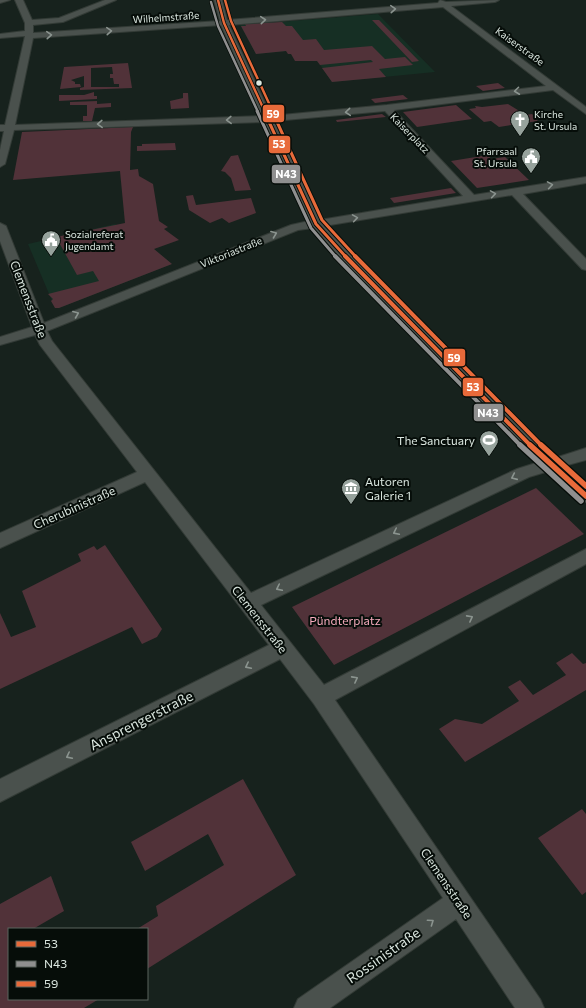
<svg xmlns="http://www.w3.org/2000/svg" width="586" height="1008" font-family="Commissioner,sans-serif">
<rect width="100%" height="100%" fill="#17221d"/>
<!-- built -->
<path fill="#162f24" d="M378 14 435 72 332 82 309 49 256 54 240 25Z
M115 224 154 249 172 264 59 308H55L28 244Z"/>
<!-- green -->
<path fill="#513239" fill-rule="evenodd" d="M372 20H379L419 61 412 62Z
M282 22 286 26H292L303 40 316 39 324 50 372 46 385 59 405 57 413 65 379 69 386 77 332 82 322 68 373 62 371 60 320 65 317 61H295L291 54H288L286 51 256 54 241 26H246L245 24Z
M128 63 132 88 80 90V88L84 87V76L71 80 75 82V84H80L81 87 60 89 64 67ZM112 67 113 74H110V78H113L114 84H119V87H91V68Z
M498 83 505 88 483 91 476 86Z
M94 92V96H97V99L59 101V95H84Z
M183 93H188L189 108 171 109 170 101 183 98Z
M403 95 408 99 375 103 371 99Z
M97 101V104L111 103V107L95 108 92 121H83V116H87V105H70V102Z
M508 104 526 115 532 114 536 117H533L538 121 499 127 491 121 484 122 469 109 476 108 475 106 482 107Z
M456 105 472 119 417 127 403 112Z
M382 114 386 117 337 122 336 120Z
M133 127 131 132 130 170 138 169 139 176 153 184 159 221 168 227 164 229 179 240 154 249 172 264 59 308H55L51 301 53 299 48 294 99 281 93 271 77 275 56 237 125 223 120 171 13 180 22 132Z
M175 143 176 150 137 151V146H142V144Z
M238 155 251 190 235 191 231 178 225 172 221 171 231 156Z
M488 155 491 159 505 157 529 180 477 188 451 161Z
M451 188 456 193 394 203 390 198Z
M193 195 196 205 251 198 256 213 229 223 222 218 210 223 189 210 186 196Z
M536 488 584 534 334 665 292 607Z
M105 545 162 629 157 637 142 644 132 627 0 689V613L11 637 36 627 22 591 81 561 78 554 94 546 97 550Z
M572 653 583 664 586 663V690L465 762 439 729 455 719 482 724 519 701 508 687 520 680 533 695 566 675 556 663Z
M243 779 296 875 147 969V929H137L158 916 156 906 224 865 208 834 145 871 131 842Z
M582 809 586 814V892L582 895 538 838Z
M51 876 64 911 33 929H9V999H99L84 1008H0V904Z"/>
<g fill="none" stroke-linecap="round" stroke-linejoin="round">
<defs>
<path id="street" d="M0 0H10L0 3Z
M15 0H23L32 20 59 18 105 0H116L63 22 33 25V33L220 21 214 0H222L227 20 438 3 440 0 446 2 499 0 495 2 451 6 586 107V114L553 90 394 110 474 195 586 177V183L523 194 586 259V270L582 269 512 195 324 226 529 434 555 458 586 448V460L564 466 586 486V502L580 500 549 471 529 477 261 605 324 685 586 549V564L335 700 540 999 544 1008H515L456 919 330 1008H294L298 999 443 898 314 704 280 659 0 802V779L269 645 145 482 0 548V533L137 472 40 345 35 335 0 345V337L32 327 0 241V223L6 226 44 323 291 225 309 221 264 122 14 130 5 164 0 167V150L4 131H0V125H5L25 36 0 38V34L25 31V23ZM443 7 546 86 387 105 271 116 229 25ZM221 25 262 116 15 125 33 38ZM385 111 463 196 320 220 274 121ZM313 228 324 242 539 462 517 469 251 593 52 341 47 331 298 230Z"/>
</defs>
<!-- street casing -->
<use href="#street" stroke="#333b36" stroke-width="2"/>
<!-- street -->
<use href="#street" fill="#4a514d" fill-rule="evenodd"/>
<defs>
<path id="bus-1-far3" d="M218 0 224 23 265 112"/>
<path id="bus-1-far2" d="M264 111 316 224 346 257"/>
<path id="bus-1-far1" d="M345 256 531 446"/>
<path id="bus-1" d="M530 445 586 496"/>
<path id="bus-2-far3" d="M211 2 218 26 258 112"/>
<path id="bus-2-far2" d="M257 111 311 228 336 257"/>
<path id="bus-2-far1" d="M335 256 521 446"/>
<path id="bus-2" d="M520 445 581 501"/>
<path id="bus-3-far3" d="M225 0 231 21 273 112"/>
<path id="bus-3-far2" d="M272 111 322 220 356 257"/>
<path id="bus-3-far1" d="M355 256 542 446"/>
<path id="bus-3" d="M541 445 586 486"/>
</defs>
<!-- bus-1-far3 casing -->
<use href="#bus-1-far3" stroke="#060d09" stroke-width="4"/>
<!-- bus-1-far2 casing -->
<use href="#bus-1-far2" stroke="#060d09" stroke-width="5"/>
<!-- bus-1-far1 casing -->
<use href="#bus-1-far1" stroke="#060d09" stroke-width="6"/>
<!-- bus-1 casing -->
<use href="#bus-1" stroke="#060d09" stroke-width="8"/>
<!-- bus-2-far3 casing -->
<use href="#bus-2-far3" stroke="#060d09" stroke-width="4"/>
<!-- bus-2-far2 casing -->
<use href="#bus-2-far2" stroke="#060d09" stroke-width="5"/>
<!-- bus-2-far1 casing -->
<use href="#bus-2-far1" stroke="#060d09" stroke-width="6"/>
<!-- bus-2 casing -->
<use href="#bus-2" stroke="#060d09" stroke-width="8"/>
<!-- bus-3-far3 casing -->
<use href="#bus-3-far3" stroke="#060d09" stroke-width="4"/>
<!-- bus-3-far2 casing -->
<use href="#bus-3-far2" stroke="#060d09" stroke-width="5"/>
<!-- bus-3-far1 casing -->
<use href="#bus-3-far1" stroke="#060d09" stroke-width="6"/>
<!-- bus-3 casing -->
<use href="#bus-3" stroke="#060d09" stroke-width="8"/>
<!-- bus-1-far3 -->
<use href="#bus-1-far3" stroke="#e86a3a" stroke-width="2.5"/>
<!-- bus-1-far2 -->
<use href="#bus-1-far2" stroke="#e86a3a" stroke-width="3"/>
<!-- bus-1-far1 -->
<use href="#bus-1-far1" stroke="#e86a3a" stroke-width="4"/>
<!-- bus-1 -->
<use href="#bus-1" stroke="#e86a3a" stroke-width="5.5"/>
<!-- bus-2-far3 -->
<use href="#bus-2-far3" stroke="#8f8f8f" stroke-width="2.5"/>
<!-- bus-2-far2 -->
<use href="#bus-2-far2" stroke="#8f8f8f" stroke-width="3"/>
<!-- bus-2-far1 -->
<use href="#bus-2-far1" stroke="#8f8f8f" stroke-width="4"/>
<!-- bus-2 -->
<use href="#bus-2" stroke="#8f8f8f" stroke-width="5.5"/>
<!-- bus-3-far3 -->
<use href="#bus-3-far3" stroke="#e86a3a" stroke-width="2.5"/>
<!-- bus-3-far2 -->
<use href="#bus-3-far2" stroke="#e86a3a" stroke-width="3"/>
<!-- bus-3-far1 -->
<use href="#bus-3-far1" stroke="#e86a3a" stroke-width="4"/>
<!-- bus-3 -->
<use href="#bus-3" stroke="#e86a3a" stroke-width="5.5"/>
</g>
<!-- one-way arrows -->
<defs><path id="oneway-chevron" d="M-2-3.5L2.5 0L-2 3.5" fill="none" stroke-width="1.6" stroke-linecap="round" stroke-linejoin="round"/></defs>
<g stroke="#8b948f">
<use href="#oneway-chevron" transform="translate(393 9) rotate(-4)"/>
<use href="#oneway-chevron" transform="translate(263 20) rotate(-5)"/>
<use href="#oneway-chevron" transform="translate(109 31) rotate(-4)"/>
<use href="#oneway-chevron" transform="translate(49 35) rotate(-4)"/>
<use href="#oneway-chevron" transform="translate(517 91) rotate(173)"/>
<use href="#oneway-chevron" transform="translate(348 112) rotate(175)"/>
<use href="#oneway-chevron" transform="translate(229 120) rotate(178)"/>
<use href="#oneway-chevron" transform="translate(100 124) rotate(178)"/>
<use href="#oneway-chevron" transform="translate(550 185) rotate(-9)"/>
<use href="#oneway-chevron" transform="translate(493 194) rotate(-9)"/>
<use href="#oneway-chevron" transform="translate(355 218) rotate(-9)"/>
<use href="#oneway-chevron" transform="translate(274 234) rotate(-21)"/>
<use href="#oneway-chevron" transform="translate(76 314) rotate(-22)"/>
<use href="#oneway-chevron" transform="translate(514 477) rotate(156)"/>
<use href="#oneway-chevron" transform="translate(396 532) rotate(154)"/>
<use href="#oneway-chevron" transform="translate(279 588) rotate(154)"/>
<use href="#oneway-chevron" transform="translate(470 618) rotate(-28)"/>
<use href="#oneway-chevron" transform="translate(248 666) rotate(153)"/>
<use href="#oneway-chevron" transform="translate(355 679) rotate(-28)"/>
<use href="#oneway-chevron" transform="translate(69 756) rotate(153)"/>
<use href="#oneway-chevron" transform="translate(431 922) rotate(-35)"/>
</g>
<!-- icons -->
<defs>
<symbol id="church-pin" viewBox="-11 -11 22 30"><path d="M0 17L-7.5 6A9.5 9.5 0 1 1 7.5 6Z" fill="#96a29c" stroke="#060d09"/><path d="M-1.2-6h2.4v3.5h3.3v2.4h-3.3V6h-2.4V-.1h-3.3v-2.4h3.3Z" fill="#fff"/></symbol>
<symbol id="civic-pin" viewBox="-11 -11 22 30"><path d="M0 17L-7.5 6A9.5 9.5 0 1 1 7.5 6Z" fill="#96a29c" stroke="#060d09"/><path d="M-.6-6.5H3V-4.5H.6V-3L4-1V1h2V6H-6V1h2V-1L-.6-3ZM-1.2 2.5V6h2.4V2.5Z" fill="#fff"/></symbol>
<symbol id="stadium-pin" viewBox="-11 -11 22 30"><path d="M0 17L-7.5 6A9.5 9.5 0 1 1 7.5 6Z" fill="#96a29c" stroke="#060d09"/><path d="M0-5a6.5 5 0 1 0 0 10a6.5 5 0 1 0 0-10ZM-3.5-1.8h7v3.6h-7Z" fill="#fff"/></symbol>
<symbol id="museum-pin" viewBox="-11 -11 22 30"><path d="M0 17L-7.5 6A9.5 9.5 0 1 1 7.5 6Z" fill="#96a29c" stroke="#060d09"/><path d="M0-6L6-3V-2H-6V-3ZM-5-1h2V3h-2ZM-1-1h2V3h-2ZM3-1h2V3H3ZM-6 4H6V6H-6Z" fill="#fff"/></symbol>
</defs>
<g fill-rule="evenodd">
<use href="#church-pin" x="509" y="109" width="22" height="30"/>
<use href="#civic-pin" x="520" y="146" width="22" height="30"/>
<use href="#civic-pin" x="40" y="229" width="22" height="30"/>
<use href="#stadium-pin" x="478" y="429" width="22" height="30"/>
<use href="#museum-pin" x="340" y="477" width="22" height="30"/>
</g>
<!-- markers -->
<circle fill="#dbe7e0" stroke="#060d09" stroke-width="1.5" cx="259" cy="83" r="3.5"/>
<g text-anchor="middle" dominant-baseline="central" stroke-width="4" stroke-linejoin="round" paint-order="stroke">
<!-- far-street labels -->
<g font-size="10" fill="#dbe7e0" stroke="#060d09">
<text transform="translate(166 17) rotate(-4)">Wilhelmstraße</text>
<text transform="translate(520 46) rotate(36)">Kaiserstraße</text>
<text transform="translate(410 133) rotate(46)">Kaiserplatz</text>
<text transform="translate(231 252) rotate(-22)">Viktoriastraße</text>
</g>
<!-- far-poi labels -->
<g font-size="10" fill="#dbe7e0" stroke="#060d09" text-anchor="start">
<text x="534" y="114">Kirche<tspan x="534" dy="12">St. Ursula</tspan></text>
<text x="517" y="151" text-anchor="end">Pfarrsaal<tspan x="517" dy="12">St. Ursula</tspan></text>
<text x="65" y="234">Sozialreferat<tspan x="65" dy="12">Jugendamt</tspan></text>
</g>
<!-- street labels -->
<g font-size="12" fill="#dbe7e0" stroke="#060d09">
<text transform="translate(29 299) rotate(69)">Clemensstraße</text>
<text transform="translate(74 507) rotate(-24)">Cherubinistraße</text>
<text transform="translate(260 619) rotate(52)">Clemensstraße</text>
<text transform="translate(447 883) rotate(56)">Clemensstraße</text>
</g>
<!-- poi labels -->
<g font-size="12" fill="#dbe7e0" stroke="#060d09" text-anchor="end">
<text x="475" y="440">The Sanctuary</text>
<text x="365" y="481" text-anchor="start">Autoren<tspan x="365" dy="14">Galerie 1</tspan></text>
</g>
<!-- park labels -->
<g font-size="12" fill="#f8acbe" stroke="#060d09">
<text x="345" y="620">Pündterplatz</text>
</g>
<!-- near-street labels -->
<g font-size="14" fill="#dbe7e0" stroke="#060d09">
<text transform="translate(141 720) rotate(-27)">Ansprengerstraße</text>
<text transform="translate(383 955) rotate(-35)">Rossinistraße</text>
</g>
</g>
<g stroke="#060d09" stroke-width="1.5">
<rect x="262" y="104" width="23" height="19" rx="4" fill="#e86a3a"/>
<rect x="268" y="135" width="23" height="19" rx="4" fill="#e86a3a"/>
<rect x="271" y="164" width="30" height="20" rx="4" fill="#8f8f8f"/>
<rect x="443" y="348" width="23" height="19" rx="4" fill="#e86a3a"/>
<rect x="462" y="377" width="22" height="20" rx="4" fill="#e86a3a"/>
<rect x="473" y="403" width="31" height="19" rx="4" fill="#8f8f8f"/>
</g>
<g font-size="11" text-anchor="middle" font-weight="bold" fill="#fff">
<text x="273" y="118">59</text>
<text x="279" y="148">53</text>
<text x="286" y="178">N43</text>
<text x="454" y="362">59</text>
<text x="473" y="391">53</text>
<text x="488" y="417">N43</text>
</g>
<!-- legend -->
<rect x="8" y="928" width="140" height="72" fill="#060d09" stroke="#5b645f"/>
<rect x="16" y="941" width="20" height="6" fill="#e86a3a" stroke="#5b645f"/>
<text x="44" y="948" font-size="12" fill="#dbe7e0">53</text>
<rect x="16" y="961" width="20" height="6" fill="#8f8f8f" stroke="#5b645f"/>
<text x="44" y="968" font-size="12" fill="#dbe7e0">N43</text>
<rect x="16" y="981" width="20" height="6" fill="#e86a3a" stroke="#5b645f"/>
<text x="44" y="988" font-size="12" fill="#dbe7e0">59</text>
</svg>
